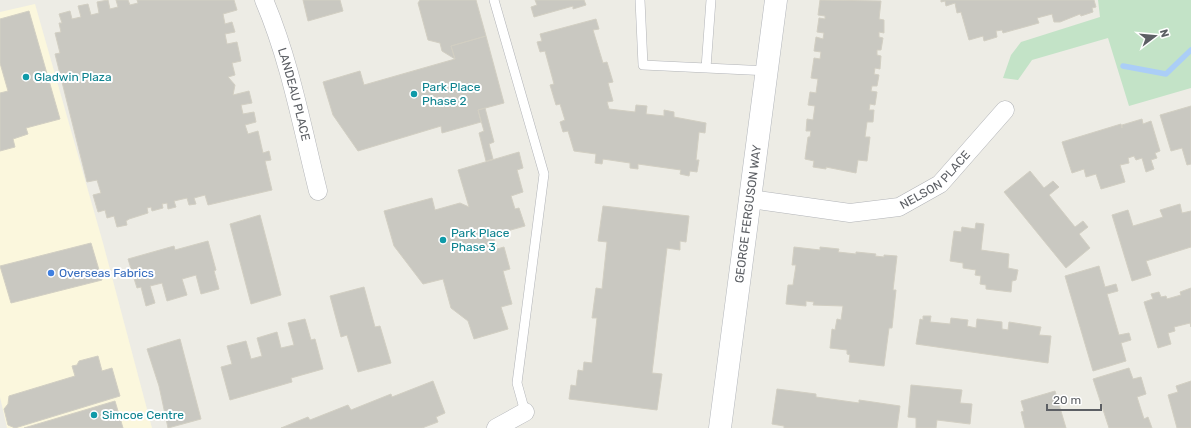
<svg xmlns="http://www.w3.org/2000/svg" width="1191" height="428" font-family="Rubik,sans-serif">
<rect width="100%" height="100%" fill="#edece5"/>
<!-- commercial -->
<path fill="#fbf7dd" d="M35 4 103 243 152 428H7L0 397V12Z"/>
<!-- green -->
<path fill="#c3e3c7" d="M1098 0H1191V88L1129 106 1108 38 1032 60 1018 80 1003 78 1011 55 1021 42 1100 17Z"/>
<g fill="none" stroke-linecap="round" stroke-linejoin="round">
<!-- stream -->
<path stroke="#abcef7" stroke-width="5.5" d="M1123 66 1166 74 1191 50"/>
</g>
<!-- building -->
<path fill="#c9c8c1" stroke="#d2cfc3" d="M108 0 110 9 118 7 116 0H128L130 5 138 3 137 0H234L237 10 223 14 225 24 232 22 235 32 225 34 227 44 237 42 241 61 232 63 235 75 228 77 235 85 233 95 249 91 252 103 241 105 243 114 254 112 256 122 245 125 248 134 258 131 263 153 269 151 271 160 265 161 272 190 208 205 205 195 194 198 196 204 189 205 187 198 174 201 176 207 168 209 167 203 162 204 163 208 152 211 151 207 147 208 148 213 129 219 126 221 127 225 117 227 114 216 107 218 105 210 98 212 93 195 101 193 97 180 87 182 55 54 60 53 55 33 61 32 59 23H62L59 14 70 11 72 19 81 17 78 6 88 4 91 15 99 13 97 2Z
M303 0H340L343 11 308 21Z
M420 0H476L486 36 451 46 455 59 442 51 440 43 428 40 418 3Z
M535 0H584L586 5 573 9V6L534 17 531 7 537 5Z
M820 0 881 1 879 19 884 20V33L879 32V37L883 38 881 50H877V55L881 56 880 69 875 68 874 74 879 75 877 86H872L871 91 877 92 875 105 870 104 869 110H874L873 122H867L865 137H870L867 161 858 160 856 173 826 167V169L813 167 814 161 805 159 808 137H810L811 131H806L807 119 813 120 815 106 808 105 810 92 816 93 818 79 811 78 814 58 820 59 821 52 814 51 816 37 823 39 824 33 817 32 819 18 825 19V16L818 15Z
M941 0H1094L1096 7 1092 8 1093 12 1081 16 1080 14 1060 22H1054L1052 14 1037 18 1039 23 1003 33 1002 30 996 31 997 37 984 41 983 36 969 40 961 12 957 13 955 3 946 6 945 1 941 2Z
M29 11 60 119 26 128 28 134 13 139 15 147 0 151V93L8 91 0 63V19Z
M596 19 599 29 593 30 603 63 607 62 613 82 608 83 613 101 607 102 609 109 635 112 636 105 647 106 646 114 664 116V110L674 112V117L706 123 705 133 699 132 696 160H699L697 172 690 171 689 176 680 174 681 170 638 164V169L630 168V163L603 159 602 164 595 163 596 154 574 151 568 131 563 132 560 122 565 120 560 104 556 105 550 85 554 84 545 51 540 52 537 42 542 41 540 34Z
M486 36 504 103 478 110 481 122 442 133 441 126 358 151 333 115 323 82 360 71 364 85 455 59 451 46Z
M1191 106V164L1187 165 1182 148 1171 151 1160 115Z
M485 108 494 142 489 144 493 159 486 161 479 133 484 131 478 110Z
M1142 119 1143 124 1151 121 1160 151 1155 153 1157 158 1151 160 1154 169 1146 172 1142 158 1136 160 1134 156 1128 158 1129 163 1120 165 1125 182 1101 189 1096 174 1086 177 1084 169 1072 173 1062 142 1121 124 1122 128V125Z
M519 152 523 168 517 170 523 192 511 196 515 209 519 208 525 226 493 235 497 249 504 247 510 269 503 271 512 304 501 307 508 329 474 339 468 321 451 308 443 279 423 284 394 246 384 211 432 198 435 210 460 203 469 207 458 170Z
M1030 171 1044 188 1053 181 1059 187 1049 195 1075 227 1083 221 1088 227 1079 234 1090 248 1066 268 1004 192Z
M1180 204 1182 213 1191 211V247L1146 261 1151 275 1132 281 1112 215 1128 210 1133 226 1163 217 1160 210Z
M603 206 689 216 686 242 680 241V250L667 248 652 373 662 374 657 410 569 399 571 385 576 386 578 370 583 371 584 362 592 363 597 318H592L596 288 602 289 607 242 598 241Z
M260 215 281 295 251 304 230 224Z
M976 223 984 224 981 250 1009 254 1008 268 1018 270 1016 280 1012 281 1011 292 986 289V285L980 284 981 276 975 275 976 270 963 268V263L950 261 954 231 961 232 962 227 975 229Z
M208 241 216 270 214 271 219 289 201 294 196 275 182 279 187 295 167 301 162 283 150 286 155 303 146 306 141 287 137 288 128 259 174 246 175 250Z
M91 243 102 280 11 303 0 266Z
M794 247 820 250V247L839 249 838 252 856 254V252L876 254 875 256 884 257V255L897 256 893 290H896L892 328H889L884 366 849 362 850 355 847 354V350L830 348 832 329 835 330 837 319 841 320 843 306 813 305 814 302 806 301V306L786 304 788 285H793L796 265H792Z
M1099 266 1105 287 1116 284 1118 291 1107 294 1119 335 1129 333 1131 340 1121 343 1126 361 1093 371 1065 276Z
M364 287 375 327 380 326 391 363 358 372 347 335 341 337 330 296Z
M1191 288V327L1190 323 1174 327 1175 331 1168 333 1171 344 1158 348 1144 302 1153 299 1151 294 1159 292 1161 297 1166 296 1167 299 1181 295 1180 292Z
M923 316H931L930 322 950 324 951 318 968 320 967 326 976 328 977 319 1002 322V329L1008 330 1009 322 1041 327 1039 335 1051 336 1048 363 916 344 920 319 923 320Z
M305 319 311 340 315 339 323 369 291 378 292 382 230 400 221 367 232 364 227 346 246 341 251 359 262 356 257 338 277 332 281 348 294 345 288 323Z
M180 339 201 419 168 428 159 386 147 349Z
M98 356 102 371 112 368 120 396 15 428 8 425 4 409 8 404 9 396 75 376 72 366 77 365 79 361Z
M1129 368 1133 379 1141 377 1146 394 1137 397 1144 419 1148 417 1152 428H1109L1093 379Z
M433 381 445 413 436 417 438 422 422 428H281L308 417 310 420 348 405 351 410 391 394 392 397Z
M1191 381V428H1177L1168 395 1178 392 1176 386Z
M911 385 962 390 960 403 972 404 970 424 937 420 936 428H916V418L908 417Z
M777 389 816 394V397L859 403V400L900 406 897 428H784V426L772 424Z
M1055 391 1066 428H1025L1021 412 1024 411 1021 401Z
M115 401 123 428H24Z"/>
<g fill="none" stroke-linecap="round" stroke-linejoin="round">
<defs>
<path id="lane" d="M494 0 544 174 517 383 525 412
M640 0 643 65 767 71
M706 68 711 0"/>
<g id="street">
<path id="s1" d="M264 0C290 61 302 127 318 191"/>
<path id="s2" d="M751 199 850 213 899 207 940 184 1005 110"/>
<path d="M496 428 525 412"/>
</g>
<g id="secondary">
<path id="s3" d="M720 428 776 0"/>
</g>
</defs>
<!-- lane casing -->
<use href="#lane" stroke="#b2b4b8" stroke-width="10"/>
<!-- street casing -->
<use href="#street" stroke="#b2b4b8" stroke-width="19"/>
<!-- secondary casing -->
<use href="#secondary" stroke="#b3b6bb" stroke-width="23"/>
<!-- lane -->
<use href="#lane" stroke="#fff" stroke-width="9"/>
<!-- street -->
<use href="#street" stroke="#fff" stroke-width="18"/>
<!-- secondary -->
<use href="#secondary" stroke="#fff" stroke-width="22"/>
</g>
<!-- markers -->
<g fill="#0f9aa8" stroke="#fff" stroke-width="1.5">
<circle cx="26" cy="77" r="4"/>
<circle cx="414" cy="94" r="4"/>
<circle cx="443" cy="240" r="4"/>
<circle cx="94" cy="415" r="4"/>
</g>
<circle fill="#3f7fe0" stroke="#fff" stroke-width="1.5" cx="51" cy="273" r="4"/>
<g text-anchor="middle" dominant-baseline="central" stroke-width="4" stroke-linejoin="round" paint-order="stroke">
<!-- culture labels -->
<g font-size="12" fill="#0d838f" stroke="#fff" text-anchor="start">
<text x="34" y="77">Gladwin Plaza</text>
<text x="422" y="87">Park Place<tspan x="422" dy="14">Phase 2</tspan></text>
<text x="451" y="233">Park Place<tspan x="451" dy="14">Phase 3</tspan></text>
<text x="102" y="415">Simcoe Centre</text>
</g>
<!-- street labels -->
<g font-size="12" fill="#5c5f64" stroke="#fff">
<text stroke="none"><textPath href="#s1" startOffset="99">LANDEAU PLACE</textPath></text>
<text stroke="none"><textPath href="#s2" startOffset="195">NELSON PLACE</textPath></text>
<text stroke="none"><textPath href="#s3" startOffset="216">GEORGE FERGUSON WAY</textPath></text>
</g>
<!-- shop labels -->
<g font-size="12" fill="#366cbe" stroke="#fff" text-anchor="start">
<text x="59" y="273">Overseas Fabrics</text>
</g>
</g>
<!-- north arrow -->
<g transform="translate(1155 36) rotate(74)" stroke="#ffffff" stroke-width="3" paint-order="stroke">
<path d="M0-3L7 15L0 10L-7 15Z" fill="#5c5f64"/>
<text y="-6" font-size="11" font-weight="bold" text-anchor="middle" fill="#5c5f64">N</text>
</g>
<!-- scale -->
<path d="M1047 404v6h54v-6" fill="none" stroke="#5c5f64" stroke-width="2"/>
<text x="1053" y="404" font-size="12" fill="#5c5f64" stroke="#ffffff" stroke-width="3" paint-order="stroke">20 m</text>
</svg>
